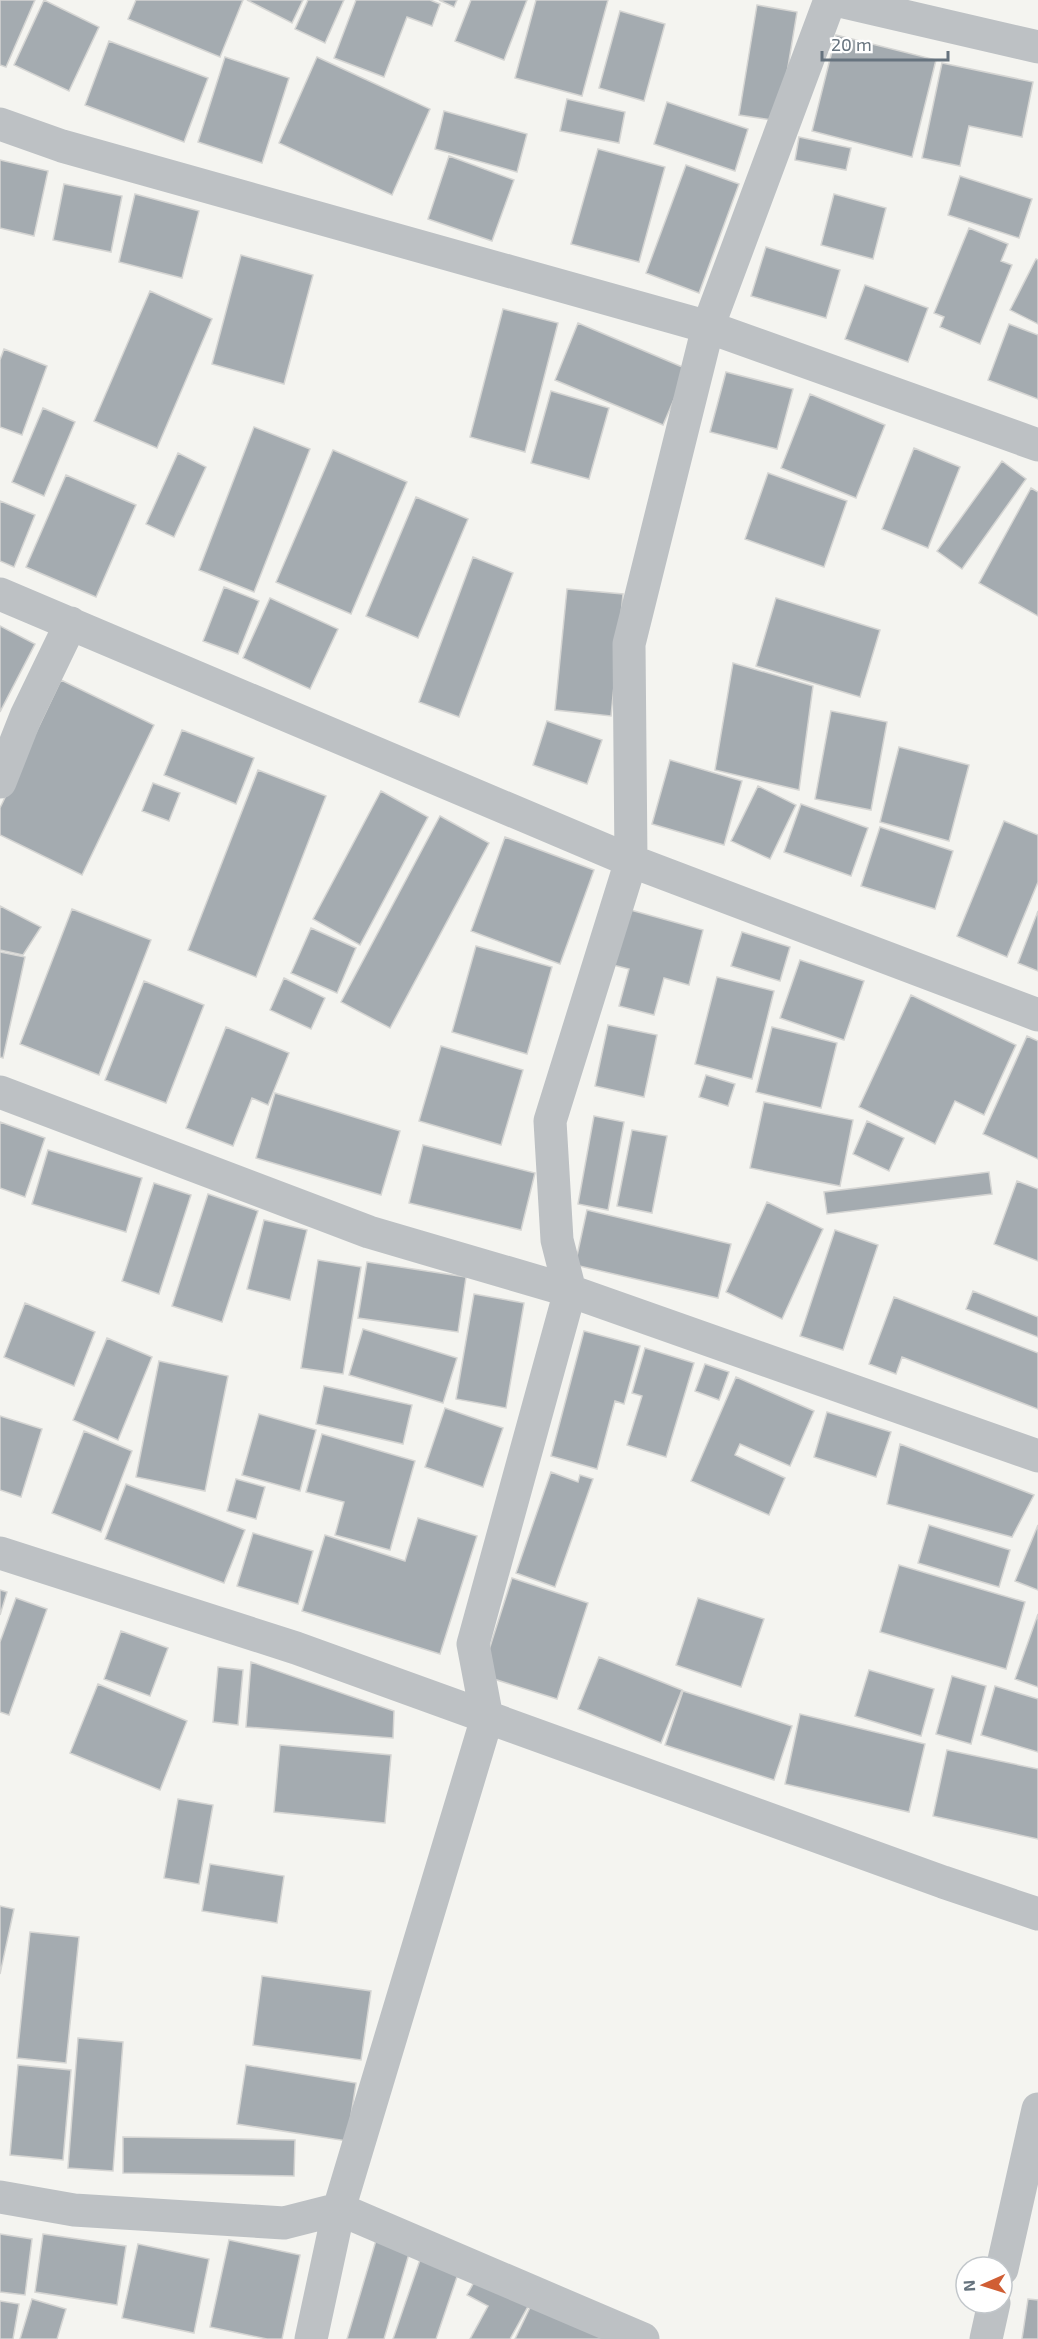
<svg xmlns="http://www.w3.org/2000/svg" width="1038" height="2339" font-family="'Exo 2',sans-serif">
<rect width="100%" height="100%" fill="#f4f4f0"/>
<!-- building -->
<path fill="#a4abb0" stroke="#d5d5d3" stroke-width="1.5" d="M0 0H35L6 67 0 65Z
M44 0 99 27 69 91 14 65Z
M136 0H243L220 57 128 19Z
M247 0H303L292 23Z
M308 0H344L325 43 295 29Z
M356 0H430L440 4 432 26 407 17 384 77 334 58Z
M439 0H457L454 7Z
M471 0H527L504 60 455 41Z
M536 0H608L582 96 515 78Z
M757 5 797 12 779 121 739 115Z
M620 11 665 24 644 101 599 88Z
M836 35 936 60 912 157 812 131Z
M109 41 208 78 184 142 85 105Z
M225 57 289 78 262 163 198 142Z
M317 57 430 109 392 195 279 143Z
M942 63 1033 82 1022 137 969 126 960 166 922 158Z
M567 99 625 112 619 143 560 131Z
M667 102 748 129 735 171 654 144Z
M444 111 527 134 517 172 435 149Z
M799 137 851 148 846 170 795 160Z
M598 149 665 167 639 262 571 244Z
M449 156 514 180 492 241 428 219Z
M0 160 48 171 34 236 0 228Z
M686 165 739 184 699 293 646 273Z
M960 176 1032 199 1019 238 948 215Z
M64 184 122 196 111 252 53 240Z
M135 194 199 211 182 278 119 262Z
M834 194 886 208 873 259 821 245Z
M969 228 1008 244 1001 261 1012 265 980 344 940 327 944 317 934 313Z
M766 247 840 270 826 318 751 296Z
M241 255 313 275 284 384 212 364Z
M1036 259 1038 260V324L1010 310Z
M865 285 928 308 908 362 845 339Z
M150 291 212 319 157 448 94 421Z
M503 309 558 323 525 452 470 437Z
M578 323 687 369 663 425 555 380Z
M1009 324 1038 335V399L988 380Z
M4 349 47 366 22 435 0 427V360Z
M726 372 793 389 777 449 710 432Z
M551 391 609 408 589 479 531 463Z
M810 394 885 425 856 498 781 468Z
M43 408 75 422 44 496 12 482Z
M254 427 310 449 254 592 199 570Z
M914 448 960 467 928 548 882 529Z
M333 450 407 482 351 614 276 582Z
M178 453 206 467 174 537 146 524Z
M1002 461 1026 479 962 569 937 551Z
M768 473 847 501 824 567 745 539Z
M66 475 136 505 96 597 26 567Z
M1031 488 1038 492V616L979 583Z
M416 497 468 519 418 638 366 616Z
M0 501 35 515 14 567 0 561Z
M473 557 513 573 459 717 419 702Z
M224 587 259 601 238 654 203 641Z
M567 589 623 594 611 716 555 710Z
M270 598 338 629 310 689 243 658Z
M776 598 880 630 860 697 756 666Z
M0 626 35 644 0 712Z
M733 663 813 686 799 790 715 770Z
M61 680 154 725 82 875 0 835V808Z
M831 711 887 722 871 810 815 799Z
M547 721 602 740 587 784 533 765Z
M182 730 254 758 236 804 164 775Z
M899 747 969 765 949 841 880 822Z
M670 760 742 781 724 845 652 824Z
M258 770 326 796 256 977 188 950Z
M153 783 180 793 169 821 142 811Z
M758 786 796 805 770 859 731 841Z
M381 791 428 817 360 945 313 919Z
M801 804 868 828 851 876 784 852Z
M440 816 489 843 390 1028 341 1002Z
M1004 821 1038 835V882L1007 957 957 936Z
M880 827 953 851 935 909 861 886Z
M505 837 594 870 560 964 471 931Z
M0 906 41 927 23 955 0 950Z
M72 909 151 940 99 1075 20 1044Z
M627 909 703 930 689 985 664 978 654 1015 619 1006 629 969 613 965Z
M1038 911V971L1018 963Z
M311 928 356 948 337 993 291 973Z
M742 932 790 947 780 981 731 966Z
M476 946 552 967 527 1054 452 1032Z
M0 952 25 957 3 1058 0 1057Z
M800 960 864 981 844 1040 780 1018Z
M717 977 774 991 752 1079 695 1064Z
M284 978 325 998 311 1029 270 1010Z
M144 981 204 1005 166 1103 105 1080Z
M911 995 1016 1045 984 1115 955 1101 935 1144 859 1107Z
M608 1025 657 1035 644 1097 595 1086Z
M226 1027 289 1053 268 1105 252 1098 233 1146 186 1128Z
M772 1027 837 1043 821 1108 756 1092Z
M1027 1036 1038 1041V1159L983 1134Z
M441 1046 523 1070 501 1145 419 1121Z
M706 1075 735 1084 728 1106 699 1097Z
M275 1093 400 1131 381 1195 256 1158Z
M764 1102 853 1120 840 1186 750 1168Z
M594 1116 624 1122 608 1210 578 1204Z
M867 1121 904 1138 889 1171 853 1154Z
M0 1122 45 1138 25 1197 0 1188Z
M632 1130 667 1136 652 1213 617 1206Z
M423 1145 535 1173 521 1230 409 1203Z
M48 1150 142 1178 126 1232 32 1204Z
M989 1172 992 1194 827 1214 824 1192Z
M1017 1181 1038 1189V1261L994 1244Z
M154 1183 191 1195 159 1294 122 1281Z
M208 1194 258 1211 222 1322 172 1306Z
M767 1202 823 1229 782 1319 726 1292Z
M587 1210 731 1244 718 1298 575 1265Z
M264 1220 307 1230 290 1300 247 1289Z
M835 1230 878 1245 843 1350 800 1336Z
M318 1260 361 1267 343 1374 301 1368Z
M367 1262 466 1277 458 1332 358 1318Z
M973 1291 1038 1317V1337L966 1309Z
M474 1294 524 1303 506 1408 456 1399Z
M894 1297 1038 1353V1409L902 1357 896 1374 869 1364Z
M25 1303 95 1332 74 1386 4 1357Z
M363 1329 457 1358 443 1403 349 1375Z
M584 1331 640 1346 624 1404 615 1401 597 1469 551 1456Z
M107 1338 152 1357 118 1440 73 1420Z
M645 1348 694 1363 666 1457 627 1445 642 1396 632 1393Z
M159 1361 228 1376 205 1491 136 1477Z
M705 1364 729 1372 719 1400 695 1391Z
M736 1377 814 1411 790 1466 740 1444 735 1455 785 1478 769 1515 691 1481Z
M324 1386 412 1405 403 1444 316 1424Z
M445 1408 503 1428 483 1487 425 1467Z
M827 1412 891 1432 876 1477 814 1457Z
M259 1414 316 1430 300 1491 242 1475Z
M0 1416 42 1429 21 1497 0 1490Z
M84 1431 132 1451 101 1532 52 1513Z
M322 1434 415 1461 390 1550 335 1535 344 1502 306 1492Z
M900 1444 1034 1495 1012 1537 887 1504Z
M551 1472 578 1482 580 1475 593 1479 555 1587 516 1573Z
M236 1479 265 1487 256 1519 227 1511Z
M126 1484 245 1530 224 1583 105 1539Z
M418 1518 477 1536 440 1654 302 1611 325 1535 405 1561Z
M929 1525 1010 1550 999 1587 918 1563Z
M1038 1525V1590L1015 1581Z
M253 1533 313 1551 298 1604 237 1586Z
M899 1565 1025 1602 1006 1669 880 1632Z
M512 1578 588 1603 557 1699 481 1675Z
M0 1590 7 1592 0 1615Z
M16 1598 47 1609 9 1715 0 1712V1642Z
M698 1598 764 1619 741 1687 676 1665Z
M1038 1614V1687L1015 1679Z
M121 1631 168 1648 150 1696 104 1679Z
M599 1657 682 1690 661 1743 578 1709Z
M251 1662 394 1711 393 1738 246 1727Z
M218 1667 243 1670 238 1725 213 1722Z
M869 1670 934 1689 921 1736 855 1716Z
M952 1676 986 1686 971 1744 936 1734Z
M98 1684 187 1721 160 1790 70 1753Z
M995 1686 1038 1699V1752L981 1735Z
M683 1691 792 1726 774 1780 665 1745Z
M800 1714 925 1744 909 1812 785 1784Z
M280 1745 391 1755 385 1823 274 1812Z
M947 1750 1038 1769V1839L933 1816Z
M178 1799 213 1805 199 1884 164 1878Z
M210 1864 284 1876 277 1923 202 1911Z
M0 1906 14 1909 0 1974Z
M30 1932 79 1937 66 2063 17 2058Z
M262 1976 371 1991 361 2060 253 2045Z
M78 2038 123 2042 113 2171 68 2168Z
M18 2065 71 2070 63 2160 10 2155Z
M246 2065 356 2083 347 2141 237 2124Z
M123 2137 295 2140 294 2176 123 2173Z
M0 2234 32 2239 25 2295 0 2292Z
M43 2234 126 2246 117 2305 35 2292Z
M377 2237 411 2247 384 2339H347Z
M229 2240 300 2255 282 2339H267L210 2327Z
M138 2244 209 2259 194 2333 122 2318Z
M421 2257 459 2271 436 2339H393Z
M479 2273 531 2301 510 2339H470L488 2306 467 2295Z
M535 2297 615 2339H515Z
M32 2299 66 2309 57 2339H20Z
M1028 2299 1038 2300V2339H1022Z
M0 2301 19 2304 13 2339H0Z"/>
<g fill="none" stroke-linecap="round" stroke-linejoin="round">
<!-- street -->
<path stroke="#bdc1c4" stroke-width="33" d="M835 0 1038 47
M0 124 62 146 708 327 1038 445
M0 594 631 861 1038 1015
M0 782 26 716 71 623
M0 1092 369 1232 570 1291 1038 1456
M0 1553 296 1648 943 1882 1038 1914
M0 2197 74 2210 284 2223 339 2209 643 2339
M1002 2269 1038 2109
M311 2339 339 2209 487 1718 473 1644 570 1291 557 1240 550 1121 631 861 629 644 708 327 830 0
M986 2339 994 2303"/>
</g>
<!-- north arrow -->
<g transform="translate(984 2285) rotate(267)"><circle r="28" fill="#ffffff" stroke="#c2c7cb" stroke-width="1.5"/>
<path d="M0-4.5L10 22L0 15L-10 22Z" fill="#d05e34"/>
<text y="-9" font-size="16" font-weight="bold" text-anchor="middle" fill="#66737e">N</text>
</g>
<!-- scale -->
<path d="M822 51v9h126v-9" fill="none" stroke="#66737e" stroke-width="3"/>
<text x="831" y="51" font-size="18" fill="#66737e" stroke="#ffffff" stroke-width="4.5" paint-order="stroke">20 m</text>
</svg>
